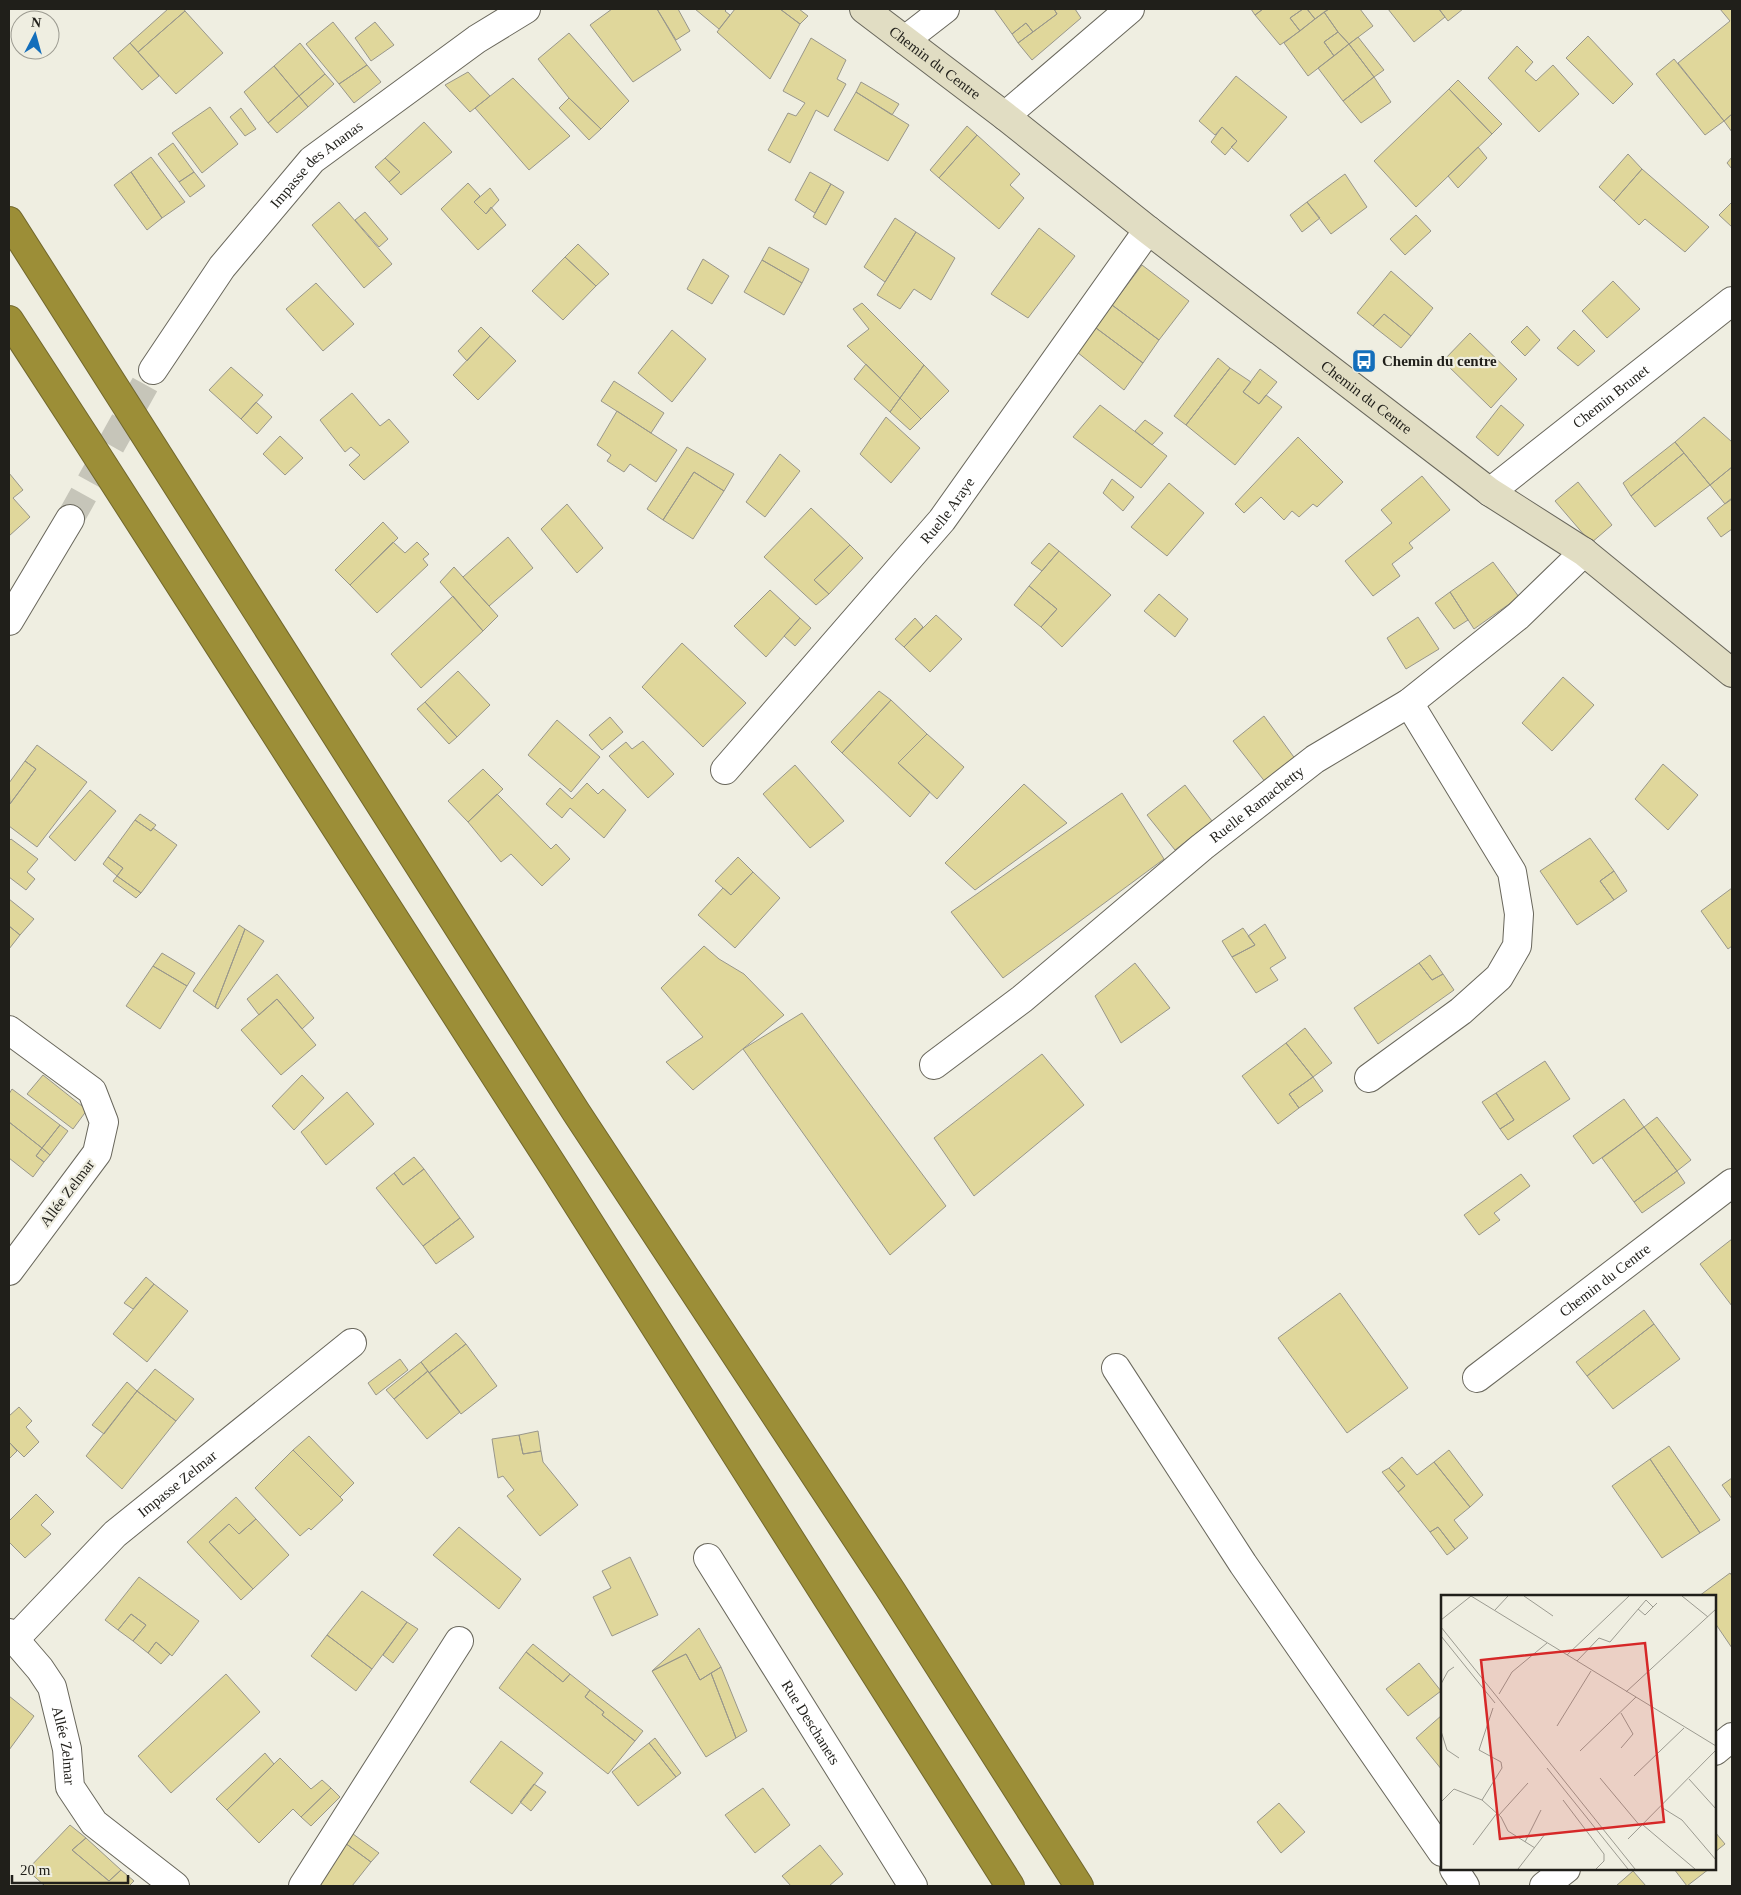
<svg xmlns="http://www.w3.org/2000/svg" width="1741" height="1895" font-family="'Times New Roman',serif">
<rect width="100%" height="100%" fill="#efeee1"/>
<!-- building -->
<path fill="#e0d79b" stroke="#99978b" d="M168 9H184L185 11 138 52 130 43Z
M612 9H657L681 50 633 82 590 25Z
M657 9H678L690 31 676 40Z
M695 9H727L725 11 730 15 719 29Z
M735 9H780L800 24 770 79 717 32Z
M780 9H799L808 16 800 24Z
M994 9H1054L1057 14 1033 32 1026 23 1012 34Z
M1054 9H1075L1081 18 1032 60 1018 43 1057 14Z
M1251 9H1263L1255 15Z
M1263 9H1303L1290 18 1300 31 1280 45 1255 15Z
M1303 9H1307L1315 19 1300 31 1290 18Z
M1307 9H1329L1315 19Z
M1329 9H1360L1373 26 1349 44 1338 32 1324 12Z
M1388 9H1439L1445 17 1414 42Z
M1439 9H1463L1448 21Z
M1720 9H1732V114L1724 121 1678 63 1730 21Z
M185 11 223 53 176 94 138 52Z
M1324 12 1338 32 1324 42 1334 56 1308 76 1284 43Z
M333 22 367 65 339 84 306 44Z
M375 22 394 45 371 61 355 38Z
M1026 23 1033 32 1018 43 1012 34Z
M1338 32 1349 44 1334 56 1324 42Z
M569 33 629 101 601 129 569 98 538 59Z
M1588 36 1633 84 1613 104 1566 58Z
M1358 37 1384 70 1374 77 1349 44Z
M811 38 846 60 837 79 846 84 828 117 816 110 790 163 768 150 788 113 796 116 805 103 783 91Z
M130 43 159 76 142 90 113 58Z
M300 43 325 74 299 96 274 66Z
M1349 44 1374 77 1343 101 1318 68Z
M1517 46 1533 62 1525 71 1536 81 1553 65 1579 94 1539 132 1488 78Z
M1674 59 1724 121 1705 135 1656 74Z
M367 65 381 82 354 103 339 84Z
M274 66 299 96 268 123 244 92Z
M468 72 490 96 470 112 445 85Z
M325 74 334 84 308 107 299 96Z
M1236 76 1287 117 1248 162 1231 147 1237 141 1222 127 1215 135 1199 121Z
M1374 77 1391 102 1361 123 1343 101Z
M513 78 570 136 529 170 475 108Z
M1458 80 1502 124 1492 134 1449 89Z
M861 82 899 104 892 115 856 92Z
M1449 89 1492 134 1416 207 1374 161Z
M856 92 909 125 888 161 834 130Z
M299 96 308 107 277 133 268 123Z
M569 98 601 129 589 140 559 108Z
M210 107 238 144 202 173 172 133Z
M241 108 256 129 245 136 230 117Z
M1732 114V132L1724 121Z
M424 122 452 152 401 195 389 182 400 172 385 158Z
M967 126 977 135 939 178 930 170Z
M1222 127 1237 141 1225 155 1211 142Z
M977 135 1020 174 1010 185 1024 198 999 229 939 178Z
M173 143 194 172 179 182 158 154Z
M1478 147 1487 158 1458 188 1448 176Z
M1628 154 1642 169 1614 201 1599 187Z
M151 157 185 202 162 218 131 172Z
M1732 157V169L1727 163Z
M385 158 400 172 389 182 375 167Z
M1642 169 1709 227 1685 252 1645 219 1639 225 1614 201Z
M131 172 162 218 147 230 114 185Z
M194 172 205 186 190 197 179 182Z
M810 172 831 184 815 213 795 200Z
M1345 174 1367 207 1331 234 1307 202Z
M468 183 480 196 474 202 486 214 491 207 506 225 478 250 441 209Z
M831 184 844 192 826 225 813 217Z
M490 188 499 200 486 214 474 202Z
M339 202 392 264 364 288 312 225Z
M1307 202 1320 218 1302 232 1290 215Z
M1732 202V227L1719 215Z
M365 212 388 239 379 247 355 220Z
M1416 215 1431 231 1405 255 1390 239Z
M895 218 916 232 885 282 864 267Z
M1039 228 1075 256 1028 318 991 294Z
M916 232 955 258 931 300 914 289 900 309 877 295Z
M578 244 609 274 596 286 565 257Z
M769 247 809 269 802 283 762 260Z
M565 257 596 286 563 320 532 291Z
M703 259 729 276 712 304 687 289Z
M762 260 802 283 784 315 744 292Z
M1142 265 1189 301 1159 340 1112 305Z
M1391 271 1433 308 1411 336 1384 314 1373 326 1357 313Z
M1613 281 1640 309 1607 338 1582 311Z
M316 283 354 324 323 351 286 309Z
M862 303 924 365 900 398 847 346 869 329 853 309Z
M1112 305 1159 340 1143 363 1096 328Z
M1384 314 1411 336 1401 348 1373 326Z
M1527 326 1540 340 1525 356 1511 342Z
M481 327 490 336 467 361 458 351Z
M1096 328 1143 363 1124 390 1077 352Z
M672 330 706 359 672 402 638 373Z
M1574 330 1595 351 1578 366 1557 348Z
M1470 333 1517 379 1491 408 1443 361Z
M490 336 516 361 478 400 453 375Z
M1218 358 1230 368 1186 425 1174 416Z
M866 364 900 398 890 412 854 379Z
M924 365 949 391 921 419 900 398Z
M231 367 263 395 241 419 209 390Z
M1230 368 1251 382 1243 392 1259 404 1266 395 1282 407 1235 465 1186 425Z
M1260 369 1277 382 1259 404 1243 392Z
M614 381 664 413 651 433 601 401Z
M352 393 380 426 389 419 409 442 364 480 349 465 360 455 351 447 345 452 320 420Z
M900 398 921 419 910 430 890 412Z
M256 402 272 417 257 434 241 419Z
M1100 405 1167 456 1141 488 1073 437Z
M1501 405 1524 425 1498 456 1476 437Z
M617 411 677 450 656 482 630 464 624 472 607 461 611 455 597 445Z
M886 417 920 448 891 483 860 454Z
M1704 417 1732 442V467L1710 485 1675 442Z
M1145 420 1163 433 1152 445 1135 431Z
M280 436 303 458 285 475 263 454Z
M1298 437 1343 482 1317 507 1313 504 1299 517 1292 511 1284 520 1261 497 1244 513 1235 504Z
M1675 442 1684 453 1631 496 1623 483Z
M687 447 734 474 724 491 694 472 663 520 647 509Z
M1684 453 1710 485 1655 527 1631 496Z
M780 454 800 471 765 517 746 502Z
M1732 467V499L1725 504 1710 485Z
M694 472 724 491 693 539 663 520Z
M9 473 23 490 13 498 30 517 9 536Z
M1422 476 1450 510 1409 543 1413 548 1392 564 1400 576 1373 596 1345 561 1392 523 1381 510Z
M1112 479 1134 497 1123 511 1103 493Z
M1578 482 1612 525 1591 543 1555 501Z
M1169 483 1204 513 1167 556 1131 527Z
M1732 498V529L1721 537 1707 518Z
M567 504 603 548 577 573 541 529Z
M811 508 850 545 814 580 829 594 816 605 764 557Z
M383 522 398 538 350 585 335 570Z
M508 537 533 568 489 606 463 577Z
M393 542 405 553 417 542 429 554 423 559 428 565 377 613 350 585Z
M1049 543 1059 551 1042 571 1031 563Z
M850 545 863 558 829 594 814 580Z
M1059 551 1111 595 1062 647 1041 627 1057 609 1029 586Z
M1493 562 1519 597 1474 629 1450 592Z
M454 567 498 616 483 631 440 582Z
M1029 586 1057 609 1041 627 1014 605Z
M770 590 800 618 766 657 734 626Z
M1450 592 1468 620 1454 629 1435 603Z
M1159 594 1188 619 1175 637 1144 611Z
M453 596 483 631 421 688 391 654Z
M936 615 962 639 930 672 904 647Z
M1418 617 1439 649 1406 669 1387 638Z
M800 618 811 628 795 646 784 636Z
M915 618 923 627 904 647 895 639Z
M682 643 746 703 703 747 642 687Z
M458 671 490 705 457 737 425 702Z
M1563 677 1594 705 1552 751 1522 723Z
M879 691 891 700 842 753 831 742Z
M891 700 927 734 898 763 930 792 910 817 842 753Z
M425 702 457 737 449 744 417 709Z
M1264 716 1296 760 1266 783 1233 741Z
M610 717 623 732 602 750 589 735Z
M557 720 600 757 571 792 528 755Z
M927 734 964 767 937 799 898 763Z
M643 741 674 774 648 798 609 756 626 742 632 749Z
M37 745 87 782 37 847 9 826V805L36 769 25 761Z
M25 761 36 769 10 804 9 783Z
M1663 764 1698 795 1668 830 1635 799Z
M795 765 844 821 810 848 763 794Z
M483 769 503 789 468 822 448 801Z
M587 783 598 794 603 789 626 810 604 838 570 808 562 818 546 804 560 788 572 799Z
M1024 784 1067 823 975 890 945 863Z
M1185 785 1212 821 1175 850 1147 815Z
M90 790 116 811 75 861 49 837Z
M1122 793 1164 859 1003 978 951 912Z
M497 794 551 849 556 844 570 859 542 886 511 854 501 862 468 822Z
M140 814 156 825 151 831 135 820Z
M135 820 151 831 153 828 177 845 141 893 117 876 123 868 108 857Z
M1590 838 1614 871 1600 881 1614 900 1577 925 1540 871Z
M11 839 38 859 27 872 35 879 26 890 9 877V841Z
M108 857 123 868 117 876 103 864Z
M738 857 753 872 731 895 715 881Z
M1614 871 1627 891 1614 900 1600 881Z
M753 872 780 898 735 948 698 915 723 888 731 895Z
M117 876 141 893 136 898 113 881Z
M1732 888V946L1728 949 1701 911Z
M9 899 34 919 20 935 9 926Z
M1265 924 1286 958 1270 968 1278 980 1256 993 1232 957 1255 945 1248 936Z
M239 925 245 929 215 1007 193 991Z
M9 926 20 935 9 949Z
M1243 928 1255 945 1232 957 1222 941Z
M245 929 264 941 218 1009 215 1007Z
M704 946 719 959 744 974 784 1015 693 1090 666 1062 703 1037 661 988Z
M162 953 195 973 187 986 153 966Z
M1430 955 1443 974 1432 980 1419 963Z
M1135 963 1170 1008 1121 1043 1095 996Z
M1419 963 1432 980 1443 974 1454 990 1378 1044 1354 1008Z
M153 966 187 986 160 1029 126 1006Z
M277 974 314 1018 302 1029 277 999 259 1015 247 999Z
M277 999 316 1045 281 1075 241 1030Z
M802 1013 946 1206 890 1255 743 1049Z
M1305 1028 1332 1063 1313 1077 1286 1043Z
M1286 1043 1313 1077 1289 1094 1299 1108 1278 1124 1242 1076Z
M1042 1054 1084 1105 974 1196 934 1138Z
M1545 1061 1570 1099 1508 1140 1500 1129 1514 1120 1496 1093Z
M43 1075 87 1110 73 1129 27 1094Z
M302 1075 324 1098 294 1130 272 1106Z
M1313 1077 1323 1091 1299 1108 1289 1094Z
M12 1089 60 1125 42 1148 9 1122V1094Z
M347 1092 374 1124 326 1165 301 1132Z
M1496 1093 1514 1120 1500 1129 1482 1102Z
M1624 1099 1644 1127 1593 1164 1573 1136Z
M1657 1117 1691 1160 1677 1171 1644 1127Z
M9 1122 42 1148 36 1156 44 1162 33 1177 9 1158Z
M60 1125 68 1131 50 1155 42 1148Z
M1644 1127 1677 1171 1634 1202 1602 1158Z
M42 1148 50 1155 44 1162 36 1156Z
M414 1157 424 1169 403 1185 394 1173Z
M424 1169 460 1218 423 1246 376 1188 394 1173 403 1185Z
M1677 1171 1685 1183 1642 1213 1634 1202Z
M1521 1174 1530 1186 1494 1213 1500 1220 1479 1235 1464 1215Z
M460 1218 474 1237 436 1264 423 1246Z
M1732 1239V1306L1700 1264Z
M146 1277 154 1284 133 1309 124 1303Z
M154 1284 188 1311 147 1362 113 1334Z
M1340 1293 1408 1388 1347 1433 1278 1338Z
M1644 1310 1654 1324 1587 1376 1576 1362Z
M1654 1324 1680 1359 1613 1409 1587 1376Z
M456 1333 466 1344 429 1373 421 1362Z
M466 1344 497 1386 461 1414 429 1373Z
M400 1359 408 1370 376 1395 368 1383Z
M421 1362 428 1371 394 1399 386 1390Z
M155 1369 194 1399 176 1421 137 1391Z
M428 1371 460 1412 427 1439 394 1399Z
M127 1382 137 1391 104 1434 92 1425Z
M137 1391 176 1421 122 1489 86 1456Z
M19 1407 32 1421 26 1427 39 1442 24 1457 9 1442V1416Z
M538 1431 541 1451 523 1454 519 1435Z
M519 1435 523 1454 541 1451 543 1462 578 1505 540 1536 507 1496 514 1490 503 1476 498 1478 492 1439Z
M309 1436 354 1483 340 1497 293 1450Z
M9 1442 17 1451 9 1459Z
M1669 1446 1720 1520 1700 1533 1650 1459Z
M293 1450 343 1500 311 1530 309 1528 300 1536 255 1488Z
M1449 1450 1483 1495 1470 1507 1434 1462Z
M1402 1457 1417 1475 1434 1462 1470 1507 1454 1520 1468 1538 1455 1549 1438 1527 1430 1532 1398 1492 1405 1486 1389 1468Z
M1650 1459 1700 1533 1662 1558 1612 1486Z
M1389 1468 1405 1486 1398 1492 1382 1472Z
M1732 1478V1499L1722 1485Z
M36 1494 54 1512 41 1525 51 1534 25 1558 9 1542V1521Z
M236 1497 256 1519 239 1534 229 1524 209 1542 253 1589 241 1600 187 1542Z
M256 1519 289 1555 253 1589 209 1542 229 1524 239 1534Z
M459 1527 521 1579 499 1609 433 1555Z
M1438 1527 1455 1549 1447 1555 1430 1532Z
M630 1557 658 1615 612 1636 593 1597 611 1588 602 1571Z
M1730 1573 1732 1576V1648L1715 1623V1596H1699Z
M139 1577 199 1621 172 1656 156 1642 148 1653 133 1641 146 1625 131 1614 118 1630 105 1620Z
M362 1591 407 1622 372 1669 327 1635Z
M131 1614 146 1625 133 1641 118 1630Z
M407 1622 418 1629 393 1663 383 1655Z
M699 1628 721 1667 700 1680 686 1654 652 1671Z
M327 1635 372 1669 356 1691 311 1656Z
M156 1642 170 1654 161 1664 148 1653Z
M533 1644 570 1674 563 1682 526 1652Z
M526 1652 563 1682 570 1674 590 1690 585 1697 604 1712 602 1715 635 1741 608 1774 499 1688Z
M686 1654 700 1680 711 1673 736 1738 706 1757 652 1671Z
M1419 1663 1441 1691 1408 1716 1386 1689Z
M721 1667 747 1731 736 1738 711 1673Z
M226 1674 260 1712 171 1793 138 1756Z
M590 1690 643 1731 635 1741 602 1715 604 1712 585 1697Z
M9 1696 34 1716 9 1750Z
M1442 1715V1770L1416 1738Z
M655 1738 681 1773 676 1777 649 1743Z
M501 1741 543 1773 512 1814 470 1782Z
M649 1743 676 1777 638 1806 612 1772Z
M265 1753 274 1764 227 1810 216 1799Z
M280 1758 311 1789 322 1780 331 1788 301 1817 293 1809 259 1843 227 1810Z
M534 1784 546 1792 531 1811 520 1802Z
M331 1788 340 1797 311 1826 301 1817Z
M763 1788 790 1825 755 1853 725 1815Z
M1279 1803 1305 1832 1281 1853 1257 1822Z
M70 1825 86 1838 72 1850 109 1881 121 1870 134 1881 129 1886H45L27 1870Z
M349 1831 379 1853 371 1862 341 1840Z
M1715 1832 1725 1844 1715 1852Z
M86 1838 121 1870 109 1881 72 1850Z
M341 1840 371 1862 352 1886H309Z
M820 1845 843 1874 829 1886H791L782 1876Z
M1674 1869H1709L1687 1886Z
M1633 1871 1646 1886H1616Z"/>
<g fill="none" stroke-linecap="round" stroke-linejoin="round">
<!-- street-tunnel -->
<path stroke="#c6c5b9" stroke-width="28" stroke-dasharray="28 14" stroke-linecap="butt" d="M70 519 153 370"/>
<defs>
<g id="street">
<path d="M905 40 945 9"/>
<path d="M1005 116 1130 9"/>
<path id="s1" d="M153 370 222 267 312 160 477 39 526 9"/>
<path id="s2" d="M1490 492 1732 301"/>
<path d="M9 621 70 519"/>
<path id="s3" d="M725 770 942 520 1148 230"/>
<path d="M9 1030 92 1091 104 1122 97 1153 9 1271"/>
<path id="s4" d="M934 1065 1022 999 1202 847 1315 759 1409 703 1518 616 1584 552"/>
<path d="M1369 1078 1461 1011 1499 977 1517 946 1519 914 1512 872 1409 703"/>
<path d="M1116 1368 1243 1564 1442 1852"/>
<path id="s5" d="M1477 1378 1732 1183"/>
<path id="s6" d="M708 1558 913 1886"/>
<path id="s7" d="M9 1633 40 1669 52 1687 67 1749 70 1787 94 1823 175 1886"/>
<path id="s8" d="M15 1639 115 1534 352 1343"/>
<path d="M1715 1751 1732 1737"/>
<path d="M1454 1869 1465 1886"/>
<path d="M303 1886 459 1641"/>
<path d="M1544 1886 1566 1869"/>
</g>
<g id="secondary">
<path id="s9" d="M864 9 1005 116 1148 230 1490 492 1584 552 1732 673"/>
</g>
<path id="highway" d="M9 221 576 1112 892 1592 1079 1886
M9 320 87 440 557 1172 1010 1886"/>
</defs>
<!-- street casing -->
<use href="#street" stroke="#69675c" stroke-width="30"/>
<!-- secondary casing -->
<use href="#secondary" stroke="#69675c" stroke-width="30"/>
<!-- highway casing -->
<use href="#highway" stroke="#71672d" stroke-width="30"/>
<!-- street -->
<use href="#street" stroke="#fff" stroke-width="28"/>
<!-- secondary -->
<use href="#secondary" stroke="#e1ddc3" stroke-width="28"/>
<!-- highway -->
<use href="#highway" stroke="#9c8e37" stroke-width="28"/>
</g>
<!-- icons -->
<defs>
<symbol id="bus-square" viewBox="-11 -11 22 22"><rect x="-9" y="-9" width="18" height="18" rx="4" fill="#136ebb" stroke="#efeee1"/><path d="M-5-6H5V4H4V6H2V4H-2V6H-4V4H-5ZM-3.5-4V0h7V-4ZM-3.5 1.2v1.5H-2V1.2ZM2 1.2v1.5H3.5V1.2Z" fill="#fff"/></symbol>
</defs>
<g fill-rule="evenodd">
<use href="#bus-square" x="1350" y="347" width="28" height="28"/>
</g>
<g text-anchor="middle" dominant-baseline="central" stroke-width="4.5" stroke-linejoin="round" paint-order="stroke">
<!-- street labels -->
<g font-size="15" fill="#201f1a" stroke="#efeee1">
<text stroke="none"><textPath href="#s9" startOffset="89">Chemin du Centre</textPath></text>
<text stroke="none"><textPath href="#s1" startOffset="264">Impasse des Ananas</textPath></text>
<text stroke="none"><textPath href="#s2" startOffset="154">Chemin Brunet</textPath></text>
<text stroke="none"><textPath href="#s9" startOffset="635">Chemin du Centre</textPath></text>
<text stroke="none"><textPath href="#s3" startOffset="342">Ruelle Araye</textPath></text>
<text stroke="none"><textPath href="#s4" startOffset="415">Ruelle Ramachetty</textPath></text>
<text transform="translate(67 1193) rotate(-53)">Allée Zelmar</text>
<text stroke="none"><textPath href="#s5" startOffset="161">Chemin du Centre</textPath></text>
<text stroke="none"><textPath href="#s8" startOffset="225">Impasse Zelmar</textPath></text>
<text stroke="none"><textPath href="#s6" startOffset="194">Rue Deschanets</textPath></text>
<text stroke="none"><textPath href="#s7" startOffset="129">Allée Zelmar</textPath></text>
</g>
<!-- poi labels -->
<g font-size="15" font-weight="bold" fill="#201f1a" stroke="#efeee1" text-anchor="start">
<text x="1382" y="361">Chemin du centre</text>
</g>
</g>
<!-- overview -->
<g transform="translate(1441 1595)">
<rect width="275" height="275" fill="#efeee1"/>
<path fill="none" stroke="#9c9b91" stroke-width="1" d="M30 1 275 151M83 1 112 21M241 1 267 22M197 14 204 20 216 8M54 15 67 1M0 25 30 1M0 32 194 274M0 41 54 108M126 60 188 1M136 66 158 43 169 47 205 5 212 12M0 89 7 76 13 72M185 97 275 14M58 99 71 77 106 48M116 131 150 76M0 136 6 155 18 163M180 153 192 139 180 118M139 156 195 102M106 173 187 274M193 181 243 133M159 183 200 232M248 184 275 214M41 205 60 222 67 236 94 253M122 205 163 259V266L155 274M0 207 13 194 41 205 61 173 60 167 38 155 52 113M220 212 241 225 275 265M58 220 87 188M202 230 254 274M187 244 275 155M84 247 100 215M32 250 56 218M77 274 104 239"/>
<path fill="#d62828" fill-opacity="0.15" stroke="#d62828" stroke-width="2.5" d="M204 48 223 227 59 244 40 65Z"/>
<rect width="275" height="275" fill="none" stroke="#201f1a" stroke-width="2.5"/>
</g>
<!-- border -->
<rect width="1741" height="1895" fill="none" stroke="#201f1a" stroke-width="20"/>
<!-- north arrow -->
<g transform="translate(35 35) rotate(6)"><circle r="24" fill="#efeee1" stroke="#9c9b91"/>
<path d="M0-4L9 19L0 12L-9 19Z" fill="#136ebb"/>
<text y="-8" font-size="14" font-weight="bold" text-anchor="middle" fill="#201f1a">N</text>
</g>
<!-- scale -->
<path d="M12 1875v8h116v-8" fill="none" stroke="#201f1a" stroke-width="2.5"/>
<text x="20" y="1875" font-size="15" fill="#201f1a" stroke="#efeee1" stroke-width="4" paint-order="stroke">20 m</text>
</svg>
